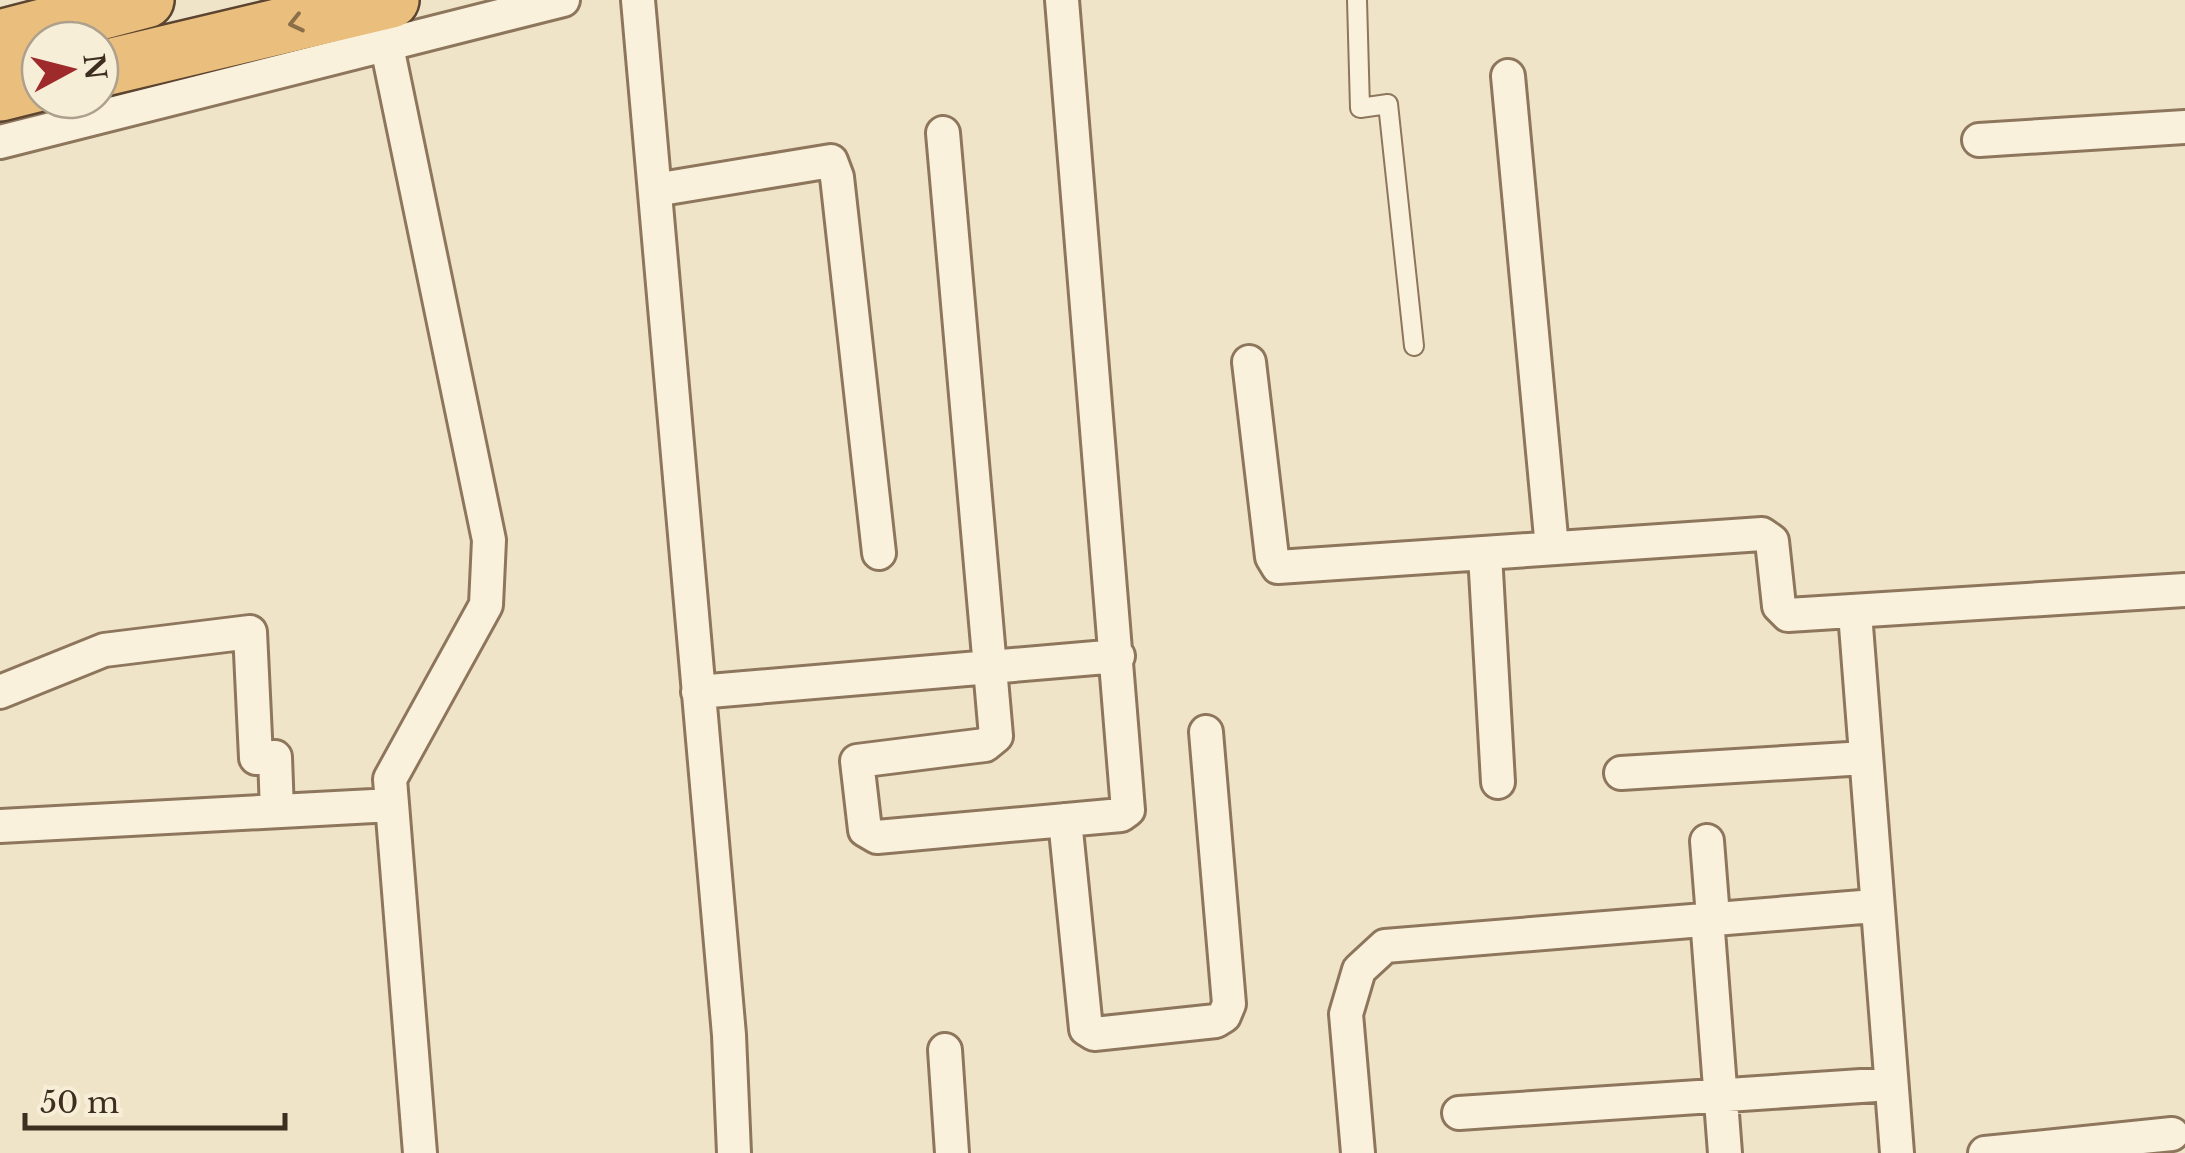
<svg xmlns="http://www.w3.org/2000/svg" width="2185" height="1153" font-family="'Libre Baskerville',serif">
<rect width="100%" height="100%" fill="#f0e4c8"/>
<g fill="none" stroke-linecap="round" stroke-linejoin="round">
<defs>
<path id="service" d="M1357 0 1360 108 1388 104 1414 346"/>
<path id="minor" d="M638 0 729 1035 734 1153
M378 3 489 540 486 605 390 779 420 1153
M1508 76 1552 548
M943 133 996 736 985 745 857 761 865 830 877 837 1121 815 1128 810 1062 0
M1979 140 2185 127
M0 142 563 0
M655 190 831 161 837 177 879 553
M1249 362 1272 557 1278 567 1762 534 1772 541 1779 606 1788 615 2185 590
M1485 554 1498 782
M1855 613 1897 1153
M0 692 104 650 250 632 256 758 275 757 277 811
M698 692 1118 656
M1621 773 1865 758
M1065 820 1086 1029 1094 1034 1216 1021 1224 1016 1229 1004 1206 732
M0 826 392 805
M1707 841 1713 917
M1707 918 1725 1153
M945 1050 952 1153
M1459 1113 1891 1084
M1358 1153 1346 1014 1359 970 1385 946 1874 906
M1985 1153 2172 1134"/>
<path id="trunk" d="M0 38 146 0
M100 69 391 0
M0 93 40 83"/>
</defs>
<!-- service casing -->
<use href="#service" stroke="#8d765c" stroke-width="22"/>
<!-- minor casing -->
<use href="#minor" stroke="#8d765c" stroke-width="38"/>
<!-- trunk casing -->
<use href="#trunk" stroke="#5b4430" stroke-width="60"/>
<!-- service -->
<use href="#service" stroke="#faf1dc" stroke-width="18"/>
<!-- minor -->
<use href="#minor" stroke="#faf1dc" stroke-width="32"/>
<!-- trunk -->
<use href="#trunk" stroke="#eabe7c" stroke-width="55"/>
</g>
<!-- one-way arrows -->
<defs><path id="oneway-chevron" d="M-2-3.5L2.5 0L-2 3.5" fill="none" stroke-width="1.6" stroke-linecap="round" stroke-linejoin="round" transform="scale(2.5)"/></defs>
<use stroke="#8b6f49" href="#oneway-chevron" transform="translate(296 23) rotate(167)"/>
<!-- north arrow -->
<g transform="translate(70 70) rotate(83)"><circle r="48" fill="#f7eed8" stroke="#ada18e" stroke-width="2.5"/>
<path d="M0-8L18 38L0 25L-18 38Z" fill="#9e2a2b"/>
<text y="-15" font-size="28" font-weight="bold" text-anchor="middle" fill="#3d2e20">N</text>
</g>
<!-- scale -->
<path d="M25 1113v15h260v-15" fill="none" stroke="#3d2e20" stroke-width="5"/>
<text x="40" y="1113" font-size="30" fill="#3d2e20" stroke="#f7eed8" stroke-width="8" paint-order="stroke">50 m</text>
</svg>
